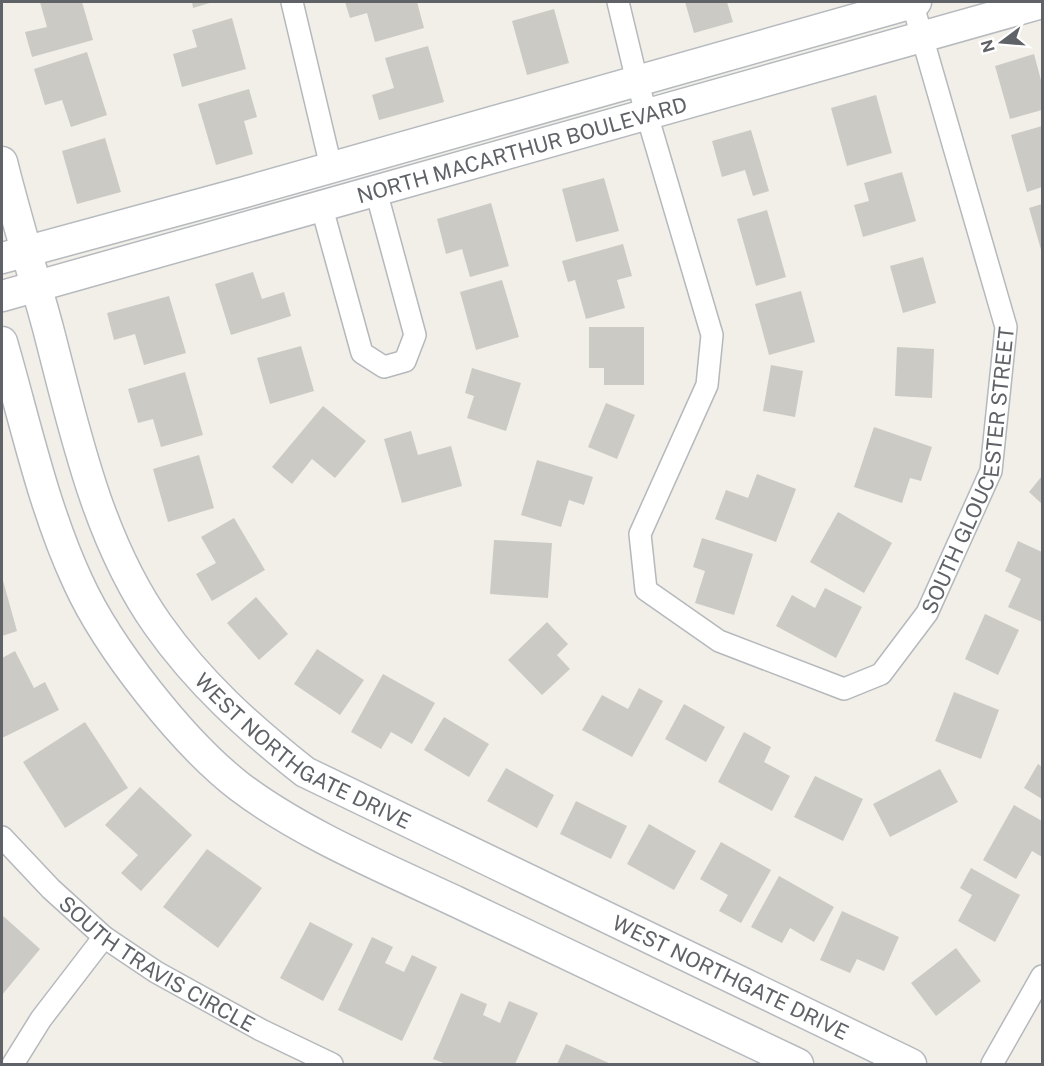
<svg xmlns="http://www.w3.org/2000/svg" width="1044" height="1066" font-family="'Public Sans',sans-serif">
<rect width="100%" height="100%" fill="#f1efe8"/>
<!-- building -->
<path fill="#cccac5" d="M40 2H82L93 40 32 57 25 32 47 27Z
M192 2H213L193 8Z
M345 2H417L424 28 375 42 367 13 350 18Z
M685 2H727L733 22 694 33Z
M554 9 569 63 527 75 512 21Z
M232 18 246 69 182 87 173 54 197 47 192 30Z
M428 46 444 102 379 120 372 95 394 88 385 58Z
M87 52 107 115 71 127 62 100 45 105 34 69Z
M1034 54 1042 84V110L1010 119 995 66Z
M249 89 257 117 244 121 253 154 216 165 198 104Z
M876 95 892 153 847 166 831 108Z
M1042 126V187L1027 192 1011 135Z
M751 130 769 191 753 196 745 170 722 177 712 141Z
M105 138 121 192 77 204 62 151Z
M902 172 916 221 863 237 854 205 869 201 864 183Z
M604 178 619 231 576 242 562 189Z
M491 203 509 266 470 277 462 249 446 254 437 219Z
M1042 204V253L1029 208Z
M767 210 786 277 756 286 737 219Z
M623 244 632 276 617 280 625 308 586 319 575 280 568 282 562 261Z
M923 257 936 303 903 313 890 266Z
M253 272 262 299 284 292 291 316 231 335 215 284Z
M502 280 519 337 476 350 460 292Z
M801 291 815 342 769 355 755 304Z
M169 296 186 353 144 365 135 334 114 340 107 313Z
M589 327H644V385H604V368H589Z
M301 346 314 391 270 404 257 358Z
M897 347 934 349 932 398 895 396Z
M771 365 803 371 795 417 763 411Z
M472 368 521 383 506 431 467 418 474 396 465 393Z
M185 372 203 435 161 447 153 419 138 423 128 389Z
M606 403 635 415 617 459 588 447Z
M323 406 366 441 335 478 312 459 292 484 272 467Z
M874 427 932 447 921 481 910 478 902 503 854 487Z
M411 431 418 455 451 446 462 486 402 503 384 439Z
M199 455 214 508 168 522 153 469Z
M537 460 593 477 584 505 569 500 561 527 521 515Z
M757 474 796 489 776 542 715 519 726 490 748 498Z
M1042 476V504L1029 492Z
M838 512 892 543 864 593 810 562Z
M234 518 265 570 212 601 196 574 216 563 201 537Z
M702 538 753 554 734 615 695 603 705 571 693 567Z
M494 540 552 543 548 598 490 594Z
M1018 541 1042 552V622L1008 607 1021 579 1005 571Z
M2 577 17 631 2 636Z
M825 588 862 607 836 658 776 626 792 595 815 608Z
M256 597 288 634 259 660 227 623Z
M985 614 1019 630 998 675 965 659Z
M547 622 568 644 557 655 570 669 542 695 508 660Z
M317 649 364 680 340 715 294 684Z
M15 651 34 688 45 682 59 710 2 738V658Z
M383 674 435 703 412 744 391 732 381 749 351 732Z
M639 688 663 701 632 757 582 730 602 695 628 709Z
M954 692 999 710 981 759 935 741Z
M684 704 725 727 706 762 665 739Z
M444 717 489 744 469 777 424 750Z
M85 722 128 788 65 828 23 762Z
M744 732 771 747 764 762 790 776 772 811 718 782Z
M1038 764 1042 767V799L1024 788Z
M506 768 554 795 537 828 487 801Z
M940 769 958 802 890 837 873 804Z
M815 776 863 799 843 841 794 817Z
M140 787 192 835 141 891 121 873 138 855 105 825Z
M576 801 627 826 611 859 560 834Z
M1014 805 1042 821V857L1032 851 1016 879 983 860Z
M649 824 696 851 674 890 627 864Z
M721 842 771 870 741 923 719 911 728 895 700 879Z
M207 849 262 888 218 948 163 907Z
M971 868 1020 895 995 942 958 921 972 895 960 888Z
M779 876 834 907 814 942 790 928 782 943 751 927Z
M842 911 899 937 884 971 857 959 850 973 820 960Z
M2 915 40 949 2 995Z
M310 922 353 944 323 1001 280 978Z
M372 937 393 947 385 963 404 972 412 955 437 967 402 1041 338 1010Z
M956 948 981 981 936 1016 911 983Z
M461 993 487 1004 483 1015 500 1023 509 1001 538 1013 515 1064H446L433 1059Z
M566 1044 611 1064H557Z"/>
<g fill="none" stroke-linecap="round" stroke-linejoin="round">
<defs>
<g id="street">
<path d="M292 2 331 167"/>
<path id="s1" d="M618 2 637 81 712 335 707 385 640 534 646 590 719 641 844 689 881 674 927 613 991 471 1006 327 912 2"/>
<path d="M322 208 362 353 384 367 405 361 415 335 376 191"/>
<path id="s2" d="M2 837 51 889 104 937 156 972 261 1030 332 1064"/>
<path d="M13 1064 41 1019 104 937"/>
<path d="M992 1064 1042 976"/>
</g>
<g id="secondary">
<path id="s3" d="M2 162C16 218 33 273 48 328 74 428 97 539 158 625 199 683 249 728 305 772L911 1064"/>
<path d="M2 258 245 192 916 2"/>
<path id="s4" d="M2 296 1042 3"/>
<path d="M2 342C25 421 43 507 78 582 108 648 183 743 240 787 302 834 387 869 457 902 571 956 685 1010 798 1064"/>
</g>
</defs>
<!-- street casing -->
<use href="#street" stroke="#b5b8bc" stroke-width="24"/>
<!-- secondary casing -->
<use href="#secondary" stroke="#b6babf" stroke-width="33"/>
<!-- street -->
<use href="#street" stroke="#fff" stroke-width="21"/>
<!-- secondary -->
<use href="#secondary" stroke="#fff" stroke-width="30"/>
</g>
<g text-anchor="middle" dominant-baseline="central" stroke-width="4.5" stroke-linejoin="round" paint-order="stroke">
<!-- street labels -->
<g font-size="21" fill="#5f6368" stroke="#fff">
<text stroke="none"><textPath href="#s4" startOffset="540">NORTH MACARTHUR BOULEVARD</textPath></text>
<text stroke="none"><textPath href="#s1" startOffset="1106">SOUTH GLOUCESTER STREET</textPath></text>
<text stroke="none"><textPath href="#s3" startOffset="686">WEST NORTHGATE DRIVE</textPath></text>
<text stroke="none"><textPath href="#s2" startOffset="202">SOUTH TRAVIS CIRCLE</textPath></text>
<text stroke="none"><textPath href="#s3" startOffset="1172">WEST NORTHGATE DRIVE</textPath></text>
</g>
</g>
<!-- border -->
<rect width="1044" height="1066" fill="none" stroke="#5f6368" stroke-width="6"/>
<!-- north arrow -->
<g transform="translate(1002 42) rotate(254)" stroke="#ffffff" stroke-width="4.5" paint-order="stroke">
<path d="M0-4.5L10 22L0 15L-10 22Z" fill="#5f6368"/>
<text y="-9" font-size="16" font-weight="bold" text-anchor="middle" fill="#5f6368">N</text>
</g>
</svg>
